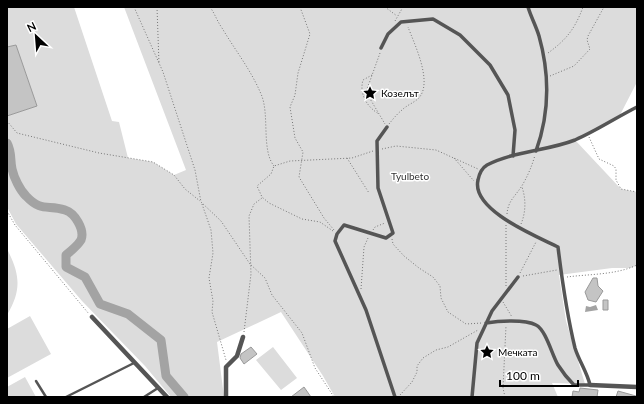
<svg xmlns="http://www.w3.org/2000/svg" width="644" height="404" font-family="Lato,sans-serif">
<rect width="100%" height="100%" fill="#fff"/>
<!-- green -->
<path fill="#dcdcdc" d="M7 7H74L112 121 119 122 128 158 153 162 174 175 186 170 124 7H637V82L620 115 575 140 621 189 637 192V265L631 268H612L559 275 566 321 585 384 552 383 558 397H335L323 376 281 312 217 342 224 397H171L145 366 82 301 16 224 7 207V116L37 106 16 45 7 47Z
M7 249C20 274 22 290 7 315Z
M30 316 51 354 7 378V329Z
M273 347 297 378 281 390 256 360Z
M25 377 36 397H7V387Z"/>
<!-- water -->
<path fill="#a3a3a3" d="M596 305 598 310 585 312 586 306 590 307Z"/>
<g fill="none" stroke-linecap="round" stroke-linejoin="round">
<!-- river -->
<path stroke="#a3a3a3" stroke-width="9" d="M7 143C12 152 10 160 12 169 14 178 20 190 26 196 42 213 48 204 65 210 75 213 85 230 81 240 78 245 71 251 66 255V267L85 277 100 304 128 314 161 340 166 376 184 397"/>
</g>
<!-- building -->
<path fill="#c4c4c4" stroke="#999" d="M16 45 37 106 7 116V47Z
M593 278H597L598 286 603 291 596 302 588 300 585 292Z
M603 300H608V310H603Z
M251 347 257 354 244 364 240 358 241 354Z
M304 387 311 397H291Z
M580 388 598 390 597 397H572L573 391 579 392Z
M618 391 636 396V397H616Z"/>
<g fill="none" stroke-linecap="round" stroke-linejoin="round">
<!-- path -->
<path stroke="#777" stroke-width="1" stroke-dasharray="1 2" stroke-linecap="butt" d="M134 7 163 72 195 170 201 202 221 221 250 264 265 278 272 295 302 333 315 368 334 397
M157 7 159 64
M210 7C215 14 217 21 222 28 235 50 251 70 261 94 270 114 261 150 274 166
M300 7 310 34 298 73 295 95 290 107 295 138 303 152 299 177 324 218 334 230
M385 7 397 16
M395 21 403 7
M380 53 366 92 385 124
M548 53C566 40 575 29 583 7
M372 75 363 80C359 94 367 107 379 114
M550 76 574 66 590 49 587 40 588 36 604 7
M7 121 17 133 99 153 153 162 174 175 185 189 200 201
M389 124C393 119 397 114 402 110 408 104 417 102 421 95 431 78 414 43 408 27
M589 137 599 159 614 166 616 169V180L621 189 637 192
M382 149 396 146 436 150 478 169
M347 158 369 193
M454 158 474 181
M202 204 211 230 213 253 209 278 213 301 212 312 226 360
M7 211 15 225 89 314
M507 214C508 200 516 196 523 184 528 175 532 166 535 155
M521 224C526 212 526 199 522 187
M373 230 375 227 385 223
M333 231 320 222 302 219 269 203 262 197 257 186 271 174 274 166 290 161 352 158 373 151
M392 239 393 244 404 256 419 268 433 277 440 286 441 298 448 312 466 324 482 323
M520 273 536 242
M523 276 557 270
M567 277C589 274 616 275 637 265
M506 286V225
M361 289 364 247 368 238
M503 302 512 317
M244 332 251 274 249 216 254 204 262 198
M400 395 412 382 417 372V366L423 358 436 350 448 347 478 330
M505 397 503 388 506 326"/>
<!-- service -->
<path stroke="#555" stroke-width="2.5" d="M36 381 46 397
M66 397 134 363
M144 397 158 388"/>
<!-- pedestrian -->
<path stroke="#555" stroke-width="3.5" d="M528 7C531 17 536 26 539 36 550 75 550 112 536 151
M381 48 388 34 401 22 433 19 460 35 490 65 508 95 515 130 513 156
M387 127 377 141 378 188 393 233 386 238 344 225 337 234 335 241 366 310 395 397
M486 323C498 321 525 319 536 325 546 330 552 355 558 365 563 373 568 379 574 385H590C587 372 579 361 575 348 567 315 562 280 558 247 536 236 471 210 478 180 479 175 482 168 487 165 514 151 547 151 575 140 596 131 617 117 637 107
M472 397 477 343 492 311 518 277"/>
<!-- minor -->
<path stroke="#555" stroke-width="4.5" d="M92 317 167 397
M590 385 637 387
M226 397V367L237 356 243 337"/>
</g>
<!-- icons -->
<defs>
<symbol id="sight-bare" viewBox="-9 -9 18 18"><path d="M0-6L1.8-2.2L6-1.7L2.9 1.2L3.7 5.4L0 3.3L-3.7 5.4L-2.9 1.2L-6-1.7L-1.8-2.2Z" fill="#000" stroke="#fff" stroke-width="2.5" paint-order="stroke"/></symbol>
</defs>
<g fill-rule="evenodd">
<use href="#sight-bare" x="360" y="83" width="20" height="20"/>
<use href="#sight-bare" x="477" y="342" width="20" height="20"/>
</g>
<g text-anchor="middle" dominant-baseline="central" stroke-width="3" stroke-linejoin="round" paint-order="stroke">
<!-- poi labels -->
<g font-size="10" fill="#000" stroke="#fff" text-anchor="start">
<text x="381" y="93">Козелът</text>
<text x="498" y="352">Мечката</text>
</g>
<!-- park labels -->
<g font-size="10" fill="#333" stroke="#fff">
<text x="410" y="176">Tyulbeto</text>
</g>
</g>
<!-- border -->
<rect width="644" height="404" fill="none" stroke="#000000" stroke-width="16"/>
<!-- north arrow -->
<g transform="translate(36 36) rotate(334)" stroke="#ffffff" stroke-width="3" paint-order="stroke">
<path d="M0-3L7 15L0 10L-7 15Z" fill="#000000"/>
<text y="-6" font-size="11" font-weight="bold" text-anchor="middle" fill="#000000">N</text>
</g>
<!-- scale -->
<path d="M500 380v6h78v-6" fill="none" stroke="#000000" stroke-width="2"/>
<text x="506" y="380" font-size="12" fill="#000000" stroke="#ffffff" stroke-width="3" paint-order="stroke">100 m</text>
</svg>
